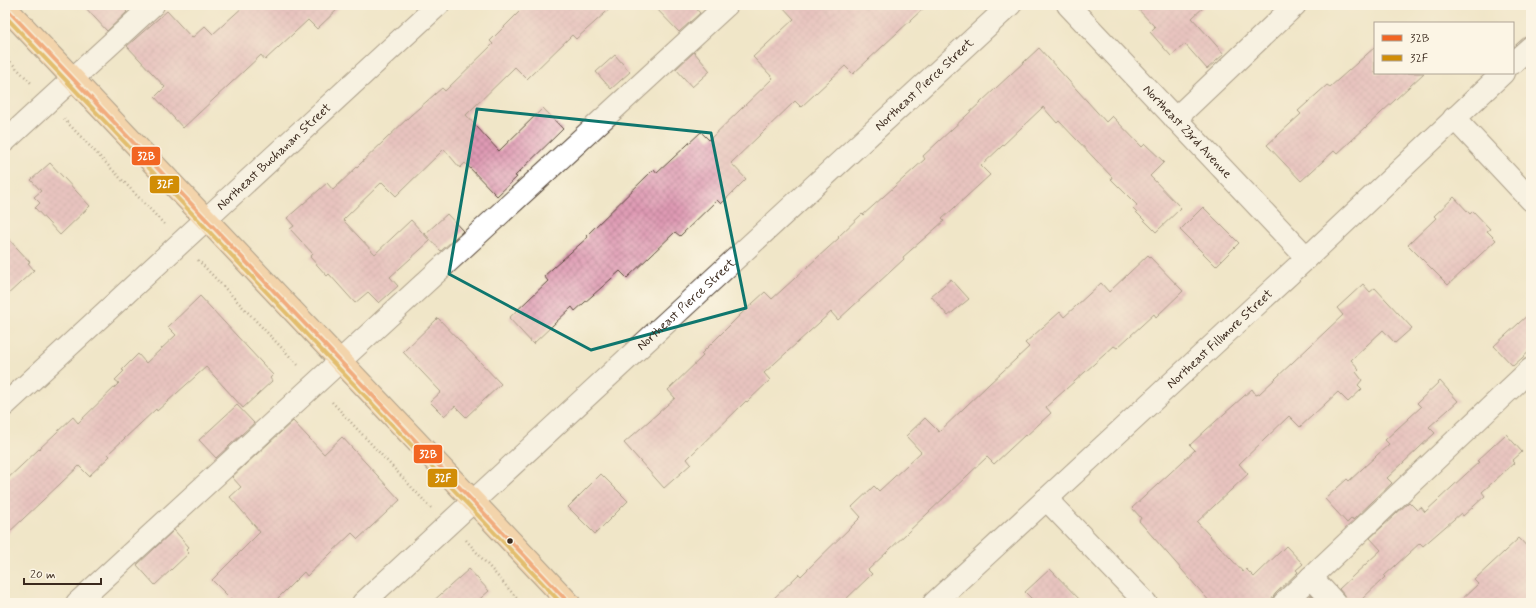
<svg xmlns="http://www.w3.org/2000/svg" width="1536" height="608" font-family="Mynerve,sans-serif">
<defs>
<pattern id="building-cross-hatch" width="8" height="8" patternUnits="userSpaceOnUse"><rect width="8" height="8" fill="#de9ab4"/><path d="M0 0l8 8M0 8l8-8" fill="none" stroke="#b57e92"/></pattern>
</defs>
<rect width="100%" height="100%" fill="#fcf5e5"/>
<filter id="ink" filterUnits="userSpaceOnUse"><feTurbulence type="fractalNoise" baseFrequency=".025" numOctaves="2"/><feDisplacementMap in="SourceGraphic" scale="8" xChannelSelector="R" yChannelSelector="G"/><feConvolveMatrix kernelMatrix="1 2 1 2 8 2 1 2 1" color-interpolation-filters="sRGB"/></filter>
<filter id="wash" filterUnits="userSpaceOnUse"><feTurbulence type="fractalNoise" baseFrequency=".012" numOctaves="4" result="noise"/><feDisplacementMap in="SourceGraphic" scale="16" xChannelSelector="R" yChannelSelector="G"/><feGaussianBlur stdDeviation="0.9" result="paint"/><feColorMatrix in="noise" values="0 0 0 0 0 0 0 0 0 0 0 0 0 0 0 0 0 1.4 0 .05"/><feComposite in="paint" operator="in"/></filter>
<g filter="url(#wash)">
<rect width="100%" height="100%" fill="#f0e6c8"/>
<g id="blocks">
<!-- building -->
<path fill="url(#building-cross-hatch)" d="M83 5H121L127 12 107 31Z
M245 5H342L317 29 308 20 265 60 261 55 183 128 155 97 165 87 127 46 167 11 192 38 205 26 213 34Z
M526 5H614L576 39 572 35 527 79 515 67 466 115 499 151 543 108 563 129 515 176 517 177 497 196 465 163 460 168 444 149 396 196 382 182 343 220 375 254 411 220 430 241 390 277 398 286 379 303 368 292 355 303 329 274 327 276 310 257 313 254 290 229 294 226 287 218 327 183 333 190 411 115 442 88 445 91 493 44 490 41Z
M653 5H693L700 13 679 32Z
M781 5H927L853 74 845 66 801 107 795 101 731 163 746 179 721 204 717 200 680 236 675 232 627 278 620 271 575 311 572 307 533 344 509 318 548 281 544 276 588 237 586 236 654 169 657 173 701 132 709 140 773 78 753 57 794 19Z
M1134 5H1206L1192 18 1224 54 1207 69 1185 44 1171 56 1150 32 1155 27Z
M1375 47V73H1424L1337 154 1334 151 1301 181 1267 145 1301 114 1298 111 1327 85 1330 87Z
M1039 48 1106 122 1112 116 1142 147 1145 144 1164 162 1150 176 1181 208 1156 232 1133 209 1137 205 1111 179 1112 177 1059 121 1057 123 1043 107 981 166 990 175 942 219 944 221 903 257 904 259 838 320 831 312 764 373 770 380 747 402 746 401 687 459 691 464 664 488 624 443 675 398 668 390 703 356 701 354 742 313 765 292 772 299 839 238 838 237 862 214 863 215 925 159 923 156Z
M694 52 710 71 692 87 676 69Z
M615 55 630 72 611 89 596 72Z
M50 163 90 206 60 235 35 208 40 203 34 197 41 191 31 180Z
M1454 197 1470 214 1473 211 1490 229 1487 231 1496 240 1448 285 1408 245 1436 218 1434 216Z
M1203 207 1239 243 1216 266 1180 230Z
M447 214 463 231 441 251 425 234Z
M5 235 30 262 28 263 34 270 5 297Z
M1148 255 1183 291 1156 317 1154 314 1117 348 1114 346 1046 407 1051 413 1026 436 1025 435 994 464 987 457 868 570 872 574 842 603H769L799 574 801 576 861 517 852 507 874 486 879 491 921 452 906 436 925 418 939 432 989 384 1029 347 1025 343 1060 312 1064 317 1101 283 1109 292Z
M951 279 969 299 948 316 931 296Z
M1363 284 1370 292 1375 288 1412 328 1395 343 1383 330 1351 360 1359 369 1356 372 1362 380 1358 385 1362 389 1348 402 1338 392 1300 427 1289 416 1239 464 1248 474 1197 522 1243 572 1246 569 1254 577 1286 546 1303 564 1296 570 1298 572 1275 594 1272 599V603H1211L1139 521 1141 518 1132 508 1195 450 1190 445 1206 430 1252 389 1256 395 1259 394 1343 315 1337 308Z
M200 296 273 375 270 378 272 381 243 408 206 367 157 411 156 409 108 454 110 456 89 476 79 466 5 536V481L73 417 78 423 119 383 115 380 124 371 122 370 138 354 146 363 176 335 168 327Z
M1531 312V350L1513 366 1494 346Z
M438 318 501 384 466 417 455 406 444 416 430 402 441 392 403 352Z
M1440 381 1458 401 1429 427 1435 433 1387 478 1392 483 1353 520 1352 518 1347 523 1325 499 1347 479 1349 481 1389 444 1385 440 1421 407 1417 403Z
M237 405 254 423 216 458 199 440Z
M293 421 324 454 342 437 400 500 358 539 352 533 307 576 304 572 273 603H235L212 580 260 532 230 497 241 487 232 477Z
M1506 434 1522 452 1512 461 1514 463 1482 492 1485 496 1463 516 1461 513 1423 546 1420 543 1384 576 1385 577 1358 603H1347L1344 595 1339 589 1381 550 1370 538 1409 502 1417 510 1421 507 1425 512 1479 462 1477 461Z
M601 474 628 501 595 534 568 507Z
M174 530 189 547 186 550 189 553 155 585 137 565Z
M1519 538 1531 551V603H1458L1478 584 1474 580Z
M469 569 489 591 475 603H431Z
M1050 569 1083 603H1036L1025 592Z
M1311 595 1318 603H1302Z"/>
</g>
</g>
<g filter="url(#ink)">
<use href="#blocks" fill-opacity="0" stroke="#564638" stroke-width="1"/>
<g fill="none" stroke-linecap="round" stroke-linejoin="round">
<defs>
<g id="minor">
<path id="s1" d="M1068 5 1307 258"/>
<path d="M1513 63 1531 47"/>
<path d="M1454 118 1531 200"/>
<path d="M1175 119 1295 5"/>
<path d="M5 141 153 5"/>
<path id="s2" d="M5 405 438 5"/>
<path d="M1046 499 1146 603"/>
<path d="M1311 577 1335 603"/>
<path d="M77 603 727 5"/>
<path id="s3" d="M363 603 1010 5"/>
<path id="s4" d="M934 603 1307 258 1503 73"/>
<path d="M1284 603 1531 369"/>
</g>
<path id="major" d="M5 7 473 501 569 603"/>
</defs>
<!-- minor casing -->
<use href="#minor" stroke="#564638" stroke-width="24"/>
<!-- major casing -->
<use href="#major" stroke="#564638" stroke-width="24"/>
<!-- path -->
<path stroke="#564638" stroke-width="2.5" stroke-dasharray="1 3" stroke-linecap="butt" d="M5 56 32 84
M64 119 165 225
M198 260 299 366
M332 402 431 508
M466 540 521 603"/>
<!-- minor -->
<use href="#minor" stroke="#fff" stroke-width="22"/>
<!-- major -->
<use href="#major" stroke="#f7be87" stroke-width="22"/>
<defs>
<path id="bus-1" d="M5 7 569 603"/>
<path id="bus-2" d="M5 16 561 603"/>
</defs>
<!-- bus-1 casing -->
<use href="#bus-1" stroke="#fcf5e5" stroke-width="7"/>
<!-- bus-2 casing -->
<use href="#bus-2" stroke="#fcf5e5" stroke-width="7"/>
<!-- bus-1 -->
<use href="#bus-1" stroke="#f26522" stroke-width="4"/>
<!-- bus-2 -->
<use href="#bus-2" stroke="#d18d06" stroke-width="4"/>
</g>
</g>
<!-- marked area -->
<path d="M0 0H1536V608H0ZM477 109 711 133 746 308 591 350 449 274Z" fill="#f0e6c8" fill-opacity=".55" fill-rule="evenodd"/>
<path fill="none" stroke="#0f766e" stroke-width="3" stroke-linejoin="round" d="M477 109 711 133 746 308 591 350 449 274Z"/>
<!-- markers -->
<circle fill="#3b2a1e" stroke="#fcf5e5" stroke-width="1.5" cx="510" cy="541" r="3.5"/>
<g text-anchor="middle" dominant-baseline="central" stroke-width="3.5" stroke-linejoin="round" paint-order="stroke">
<!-- street labels -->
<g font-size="13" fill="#3b2a1e" stroke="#fcf5e5">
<text stroke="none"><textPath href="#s3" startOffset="764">Northeast Pierce Street</textPath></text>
<text stroke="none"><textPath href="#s1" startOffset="174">Northeast 23rd Avenue</textPath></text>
<text stroke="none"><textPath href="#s2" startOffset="366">Northeast Buchanan Street</textPath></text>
<text stroke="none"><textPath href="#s3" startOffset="440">Northeast Pierce Street</textPath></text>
<text stroke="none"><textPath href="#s4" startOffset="389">Northeast Fillmore Street</textPath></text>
</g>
</g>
<g stroke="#fcf5e5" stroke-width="1.5">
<rect x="131" y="146" width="30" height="20" rx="4" fill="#f26522"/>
<rect x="149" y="175" width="31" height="19" rx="4" fill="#d18d06"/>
<rect x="413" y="444" width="30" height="20" rx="4" fill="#f26522"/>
<rect x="427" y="468" width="31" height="20" rx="4" fill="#d18d06"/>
</g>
<g font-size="11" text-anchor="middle" font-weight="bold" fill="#fff">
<text x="146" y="160">32B</text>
<text x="165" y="188">32F</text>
<text x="428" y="458">32B</text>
<text x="443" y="482">32F</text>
</g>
<!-- margin -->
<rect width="1536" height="608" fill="none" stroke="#fcf5e5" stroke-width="20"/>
<!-- legend -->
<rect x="1374" y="22" width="140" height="52" fill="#fcf5e5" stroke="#afa495"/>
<rect x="1382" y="35" width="20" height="6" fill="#f26522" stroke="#afa495"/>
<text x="1410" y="42" font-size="12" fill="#3b2a1e">32B</text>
<rect x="1382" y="55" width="20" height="6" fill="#d18d06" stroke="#afa495"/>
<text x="1410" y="62" font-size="12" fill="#3b2a1e">32F</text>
<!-- scale -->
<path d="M24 578v6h77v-6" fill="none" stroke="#3b2a1e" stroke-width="2"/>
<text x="30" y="578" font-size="12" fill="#3b2a1e" stroke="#fcf5e5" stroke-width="3" paint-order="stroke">20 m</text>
</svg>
